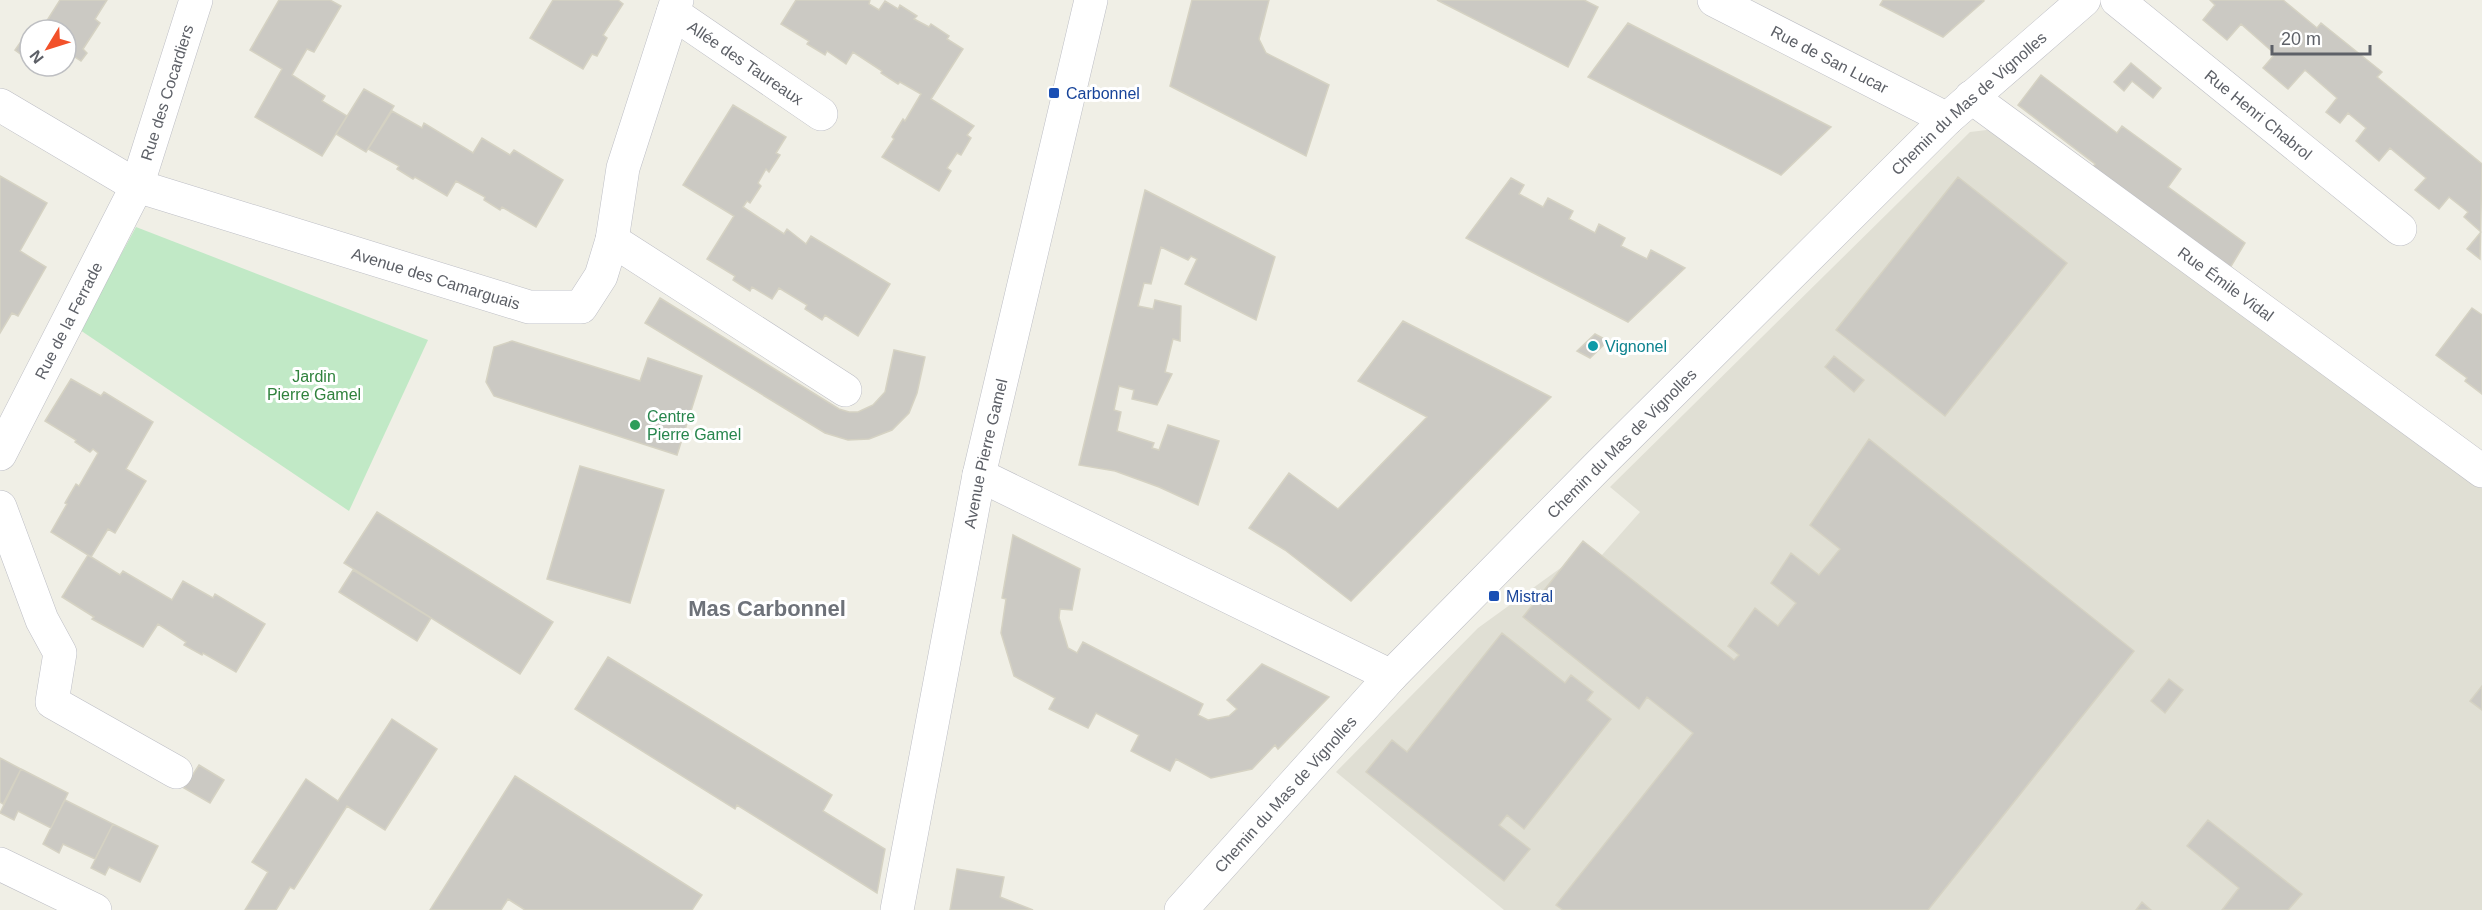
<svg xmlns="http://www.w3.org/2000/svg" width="2482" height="910" font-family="Arial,sans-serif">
<rect width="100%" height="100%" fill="#f0efe6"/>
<!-- education -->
<path fill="#e0dfd4" d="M1995 129 2482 483V910H1504L1336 772 1478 628 1562 567 1583 541 1602 555 1640 512 1610 487 1970 132Z"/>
<!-- green -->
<path fill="#c1e9c6" d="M136 227 428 340 349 511 80 330Z"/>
<!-- building -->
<path fill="#cbc9c3" stroke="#d5d2c3" stroke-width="1.5" d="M60 0H107L95 19 100 23 83 49 87 53 81 61 66 51V30H41Z
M279 0H330L341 6 314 52 307 49 292 75 325 96 322 101 347 116 322 156 255 117 282 69 250 50Z
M553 0H618L623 4 603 35 607 38 597 56 592 54 583 69 530 38Z
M796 0H870L869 4 879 10 885 1 898 9 900 5 917 16 914 19 929 27 931 24 949 36 947 39 963 49 931 99 974 126 967 135 971 138 961 155 957 153 947 168 951 171 939 191 882 157 894 139 892 137 903 119 905 121 921 94 900 82 898 84 881 73 882 71 853 52 846 64 827 51 825 55 807 44 809 41 781 24Z
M1192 0H1269L1259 39 1266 53 1329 85 1306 156 1170 86Z
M1437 0H1584L1598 7 1568 67Z
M1883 0H1982L1984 1 1943 37 1880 5Z
M2210 0H2283L2317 28 2321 23 2382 72 2377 77 2482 164 2480 259 2467 249 2481 232 2464 217 2468 212 2449 197 2439 209 2415 190 2426 178 2390 148 2379 161 2356 141 2366 128 2348 113 2340 123 2326 112 2337 98 2305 70 2288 89 2263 68 2275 54 2241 24 2227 40 2203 20 2215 5Z
M1628 23 1831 127 1781 175 1588 77Z
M22 40 30 45 23 56 15 50Z
M2131 63 2161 88 2153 98 2132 81 2124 91 2114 82Z
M2041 75 2117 133 2122 126 2181 169 2168 187 2245 243 2230 268 2092 168 2095 164 2018 105Z
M364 89 394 106 366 152 336 134Z
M733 105 786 137 776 153 780 155 769 172 766 169 758 183 761 186 750 203 747 201 743 207 784 234 787 229 806 244 811 236 890 284 858 336 825 315 822 320 805 309 807 305 779 288 772 299 752 287 750 291 733 280 735 276 707 259 734 216 683 185Z
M392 111 422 128 424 123 473 153 482 138 510 155 514 150 563 180 536 227 502 207 500 210 484 200 485 197 456 181 447 196 415 177 413 179 397 169 399 166 368 149Z
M0 176 47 203 20 251 46 267 18 316 12 313 0 333Z
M1958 177 2067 263 1945 416 1836 330Z
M1511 178 1524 185 1519 194 1543 207 1548 198 1573 211 1569 219 1595 233 1599 224 1625 238 1621 246 1647 259 1651 250 1685 268 1628 322 1466 238Z
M1145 190 1275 257 1256 320 1185 284 1197 259 1191 256 1188 260 1161 247 1151 284 1144 283 1138 306 1153 309 1155 300 1181 306 1180 341 1173 339 1165 372 1172 374 1157 405 1132 399 1134 390 1119 386 1114 410 1121 412 1117 431 1154 443 1152 448 1159 450 1168 425 1219 441 1198 505 1159 487 1115 471 1079 465Z
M660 298 839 409 849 412H858L873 405 885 392 894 350 925 357 917 393 909 413 892 430 869 439 848 440 825 433 645 323Z
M2472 308 2482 315V394L2465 381 2467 378 2436 355Z
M1403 321 1551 397 1351 601 1285 550 1249 528 1289 473 1338 509 1427 417 1358 381Z
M1595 334 1608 341 1590 358 1577 351Z
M512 341 640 381 648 358 702 376 677 455 494 396 486 382 494 347Z
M1834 356 1864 380 1854 392 1825 367Z
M71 379 101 396 104 392 153 422 126 469 146 481 115 533 108 529 91 557 51 532 67 504 65 503 76 484 79 486 98 453 93 449 90 452 75 442 76 440 45 421Z
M1869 439 2134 651 1928 910H1563L1556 905 1693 733 1647 697 1639 709 1523 617 1583 541 1734 660 1739 655 1728 646 1755 608 1778 626 1796 603 1771 583 1791 553 1819 575 1840 549 1810 525Z
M580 466 664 490 630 603 547 579Z
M377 512 553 622 520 674 344 563Z
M1013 535 1080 569 1072 610 1060 609 1059 618 1068 648 1077 653 1083 642 1203 704 1198 715 1208 720 1229 716 1237 709 1227 700 1262 664 1329 697 1278 749 1275 745 1252 769 1211 778 1176 759 1170 771 1131 751 1139 735 1096 713 1088 728 1049 709 1055 698 1014 676 1001 633 1006 599 1002 598Z
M88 555 120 575 123 571 172 600 183 581 213 598 215 594 265 624 236 672 203 653 202 655 184 645 186 642 158 624 143 647 92 619 94 617 62 597Z
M353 570 431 618 417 641 339 592Z
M1502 633 1565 683 1571 675 1593 692 1587 700 1611 719 1524 829 1507 815 1499 825 1530 849 1504 881 1366 772 1392 740 1407 752Z
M608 657 832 795 823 811 885 849 877 893 737 805 735 809 575 709Z
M2169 679 2183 690 2165 713 2151 701Z
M2482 686V710L2470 701Z
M392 719 437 749 385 830 347 806 294 889 290 887 276 910H245L268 872 252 862 306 779 338 801Z
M0 758 21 769 3 804 0 802Z
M199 765 224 780 210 803 184 788Z
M21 769 68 793 51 828 18 811 14 820 0 813Z
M515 776 702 895 692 910H525L508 899 501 910H430Z
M65 800 113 824 95 859 63 844 59 853 43 844Z
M2208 820 2302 894 2288 910H2222L2239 888 2187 846Z
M113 824 158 846 140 882 109 867 105 875 91 868Z
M957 869 1004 877 1000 897 1033 910H950Z
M2142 902 2151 910H2136Z"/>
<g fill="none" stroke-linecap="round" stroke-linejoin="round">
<defs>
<g id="minor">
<path id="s1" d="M1714 0 1947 119"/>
<path id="s2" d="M2117 0 2400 229"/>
<path id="s3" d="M673 13 821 114"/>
<path id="s4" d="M1971 97 2482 471"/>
<path id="s5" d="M0 105 137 186 529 307H581L601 276 612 240 623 168 677 0"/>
<path d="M612 240 845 390"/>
<path id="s6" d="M0 454 137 186 196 0"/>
<path d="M979 475 1391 676"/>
<path d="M0 507 42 620 60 653 52 702 176 772"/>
<path d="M0 864 95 910"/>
<path id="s7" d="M897 910 979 475 1091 0"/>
<path id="s8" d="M1181 910 1391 676 1599 465 1947 119 2084 0"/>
</g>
</defs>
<!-- minor casing -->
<use href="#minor" stroke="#bdbec5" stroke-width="34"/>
<!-- minor -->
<use href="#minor" stroke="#fff" stroke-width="33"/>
</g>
<!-- markers -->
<g fill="#1a4fb4" stroke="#fff" stroke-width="2">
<rect x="1048" y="87" width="12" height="12" rx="3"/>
<rect x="1488" y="590" width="12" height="12" rx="3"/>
</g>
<circle fill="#0f9aa8" stroke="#fff" stroke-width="2" cx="1593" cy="346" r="6"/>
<circle fill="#2e9e5b" stroke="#fff" stroke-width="2" cx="635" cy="425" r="6"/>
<g text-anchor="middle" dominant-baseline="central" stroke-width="6" stroke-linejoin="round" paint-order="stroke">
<!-- street labels -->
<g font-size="16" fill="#5d6067" stroke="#fff">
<text stroke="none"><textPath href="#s1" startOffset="130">Rue de San Lucar</textPath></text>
<text stroke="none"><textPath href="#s3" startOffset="88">Allée des Taureaux</textPath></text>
<text stroke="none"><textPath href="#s6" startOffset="399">Rue des Cocardiers</textPath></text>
<text stroke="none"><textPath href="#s8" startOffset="1128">Chemin du Mas de Vignolles</textPath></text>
<text stroke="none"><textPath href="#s2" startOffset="182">Rue Henri Chabrol</textPath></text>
<text stroke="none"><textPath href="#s5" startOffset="472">Avenue des Camarguais</textPath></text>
<text stroke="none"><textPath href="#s4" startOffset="316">Rue Émile Vidal</textPath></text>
<text stroke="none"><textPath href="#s6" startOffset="150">Rue de la Ferrade</textPath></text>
<text stroke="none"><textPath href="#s8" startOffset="642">Chemin du Mas de Vignolles</textPath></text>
<text stroke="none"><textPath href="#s7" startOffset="465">Avenue Pierre Gamel</textPath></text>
<text stroke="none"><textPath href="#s8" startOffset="156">Chemin du Mas de Vignolles</textPath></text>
</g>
<!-- transit labels -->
<g font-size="16" fill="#164399" stroke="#fff" text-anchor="start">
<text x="1066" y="93">Carbonnel</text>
<text x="1506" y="596">Mistral</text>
</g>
<!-- culture labels -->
<g font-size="16" fill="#0d838f" stroke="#fff" text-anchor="start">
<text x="1605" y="346">Vignonel</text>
</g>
<!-- park labels -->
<g font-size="16" fill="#30823d" stroke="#fff">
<text x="314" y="376">Jardin<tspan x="314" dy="18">Pierre Gamel</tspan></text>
</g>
<!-- leisure labels -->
<g font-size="16" fill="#27864d" stroke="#fff" text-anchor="start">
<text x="647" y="416">Centre<tspan x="647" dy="18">Pierre Gamel</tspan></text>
</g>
<!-- district labels -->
<g font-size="22" font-weight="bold" fill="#6e7279" stroke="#fff">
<text x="767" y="608">Mas Carbonnel</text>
</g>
</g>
<!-- north arrow -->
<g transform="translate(48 48) rotate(232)"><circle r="28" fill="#ffffff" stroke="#bebfc2" stroke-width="1.5"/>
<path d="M0-4.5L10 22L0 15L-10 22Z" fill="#f2512a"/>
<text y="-9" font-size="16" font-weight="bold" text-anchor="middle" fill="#5d6067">N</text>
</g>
<!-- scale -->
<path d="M2272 45v9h98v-9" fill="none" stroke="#5d6067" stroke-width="3"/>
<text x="2281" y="45" font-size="18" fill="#5d6067" stroke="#ffffff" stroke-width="4.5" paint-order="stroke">20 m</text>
</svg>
